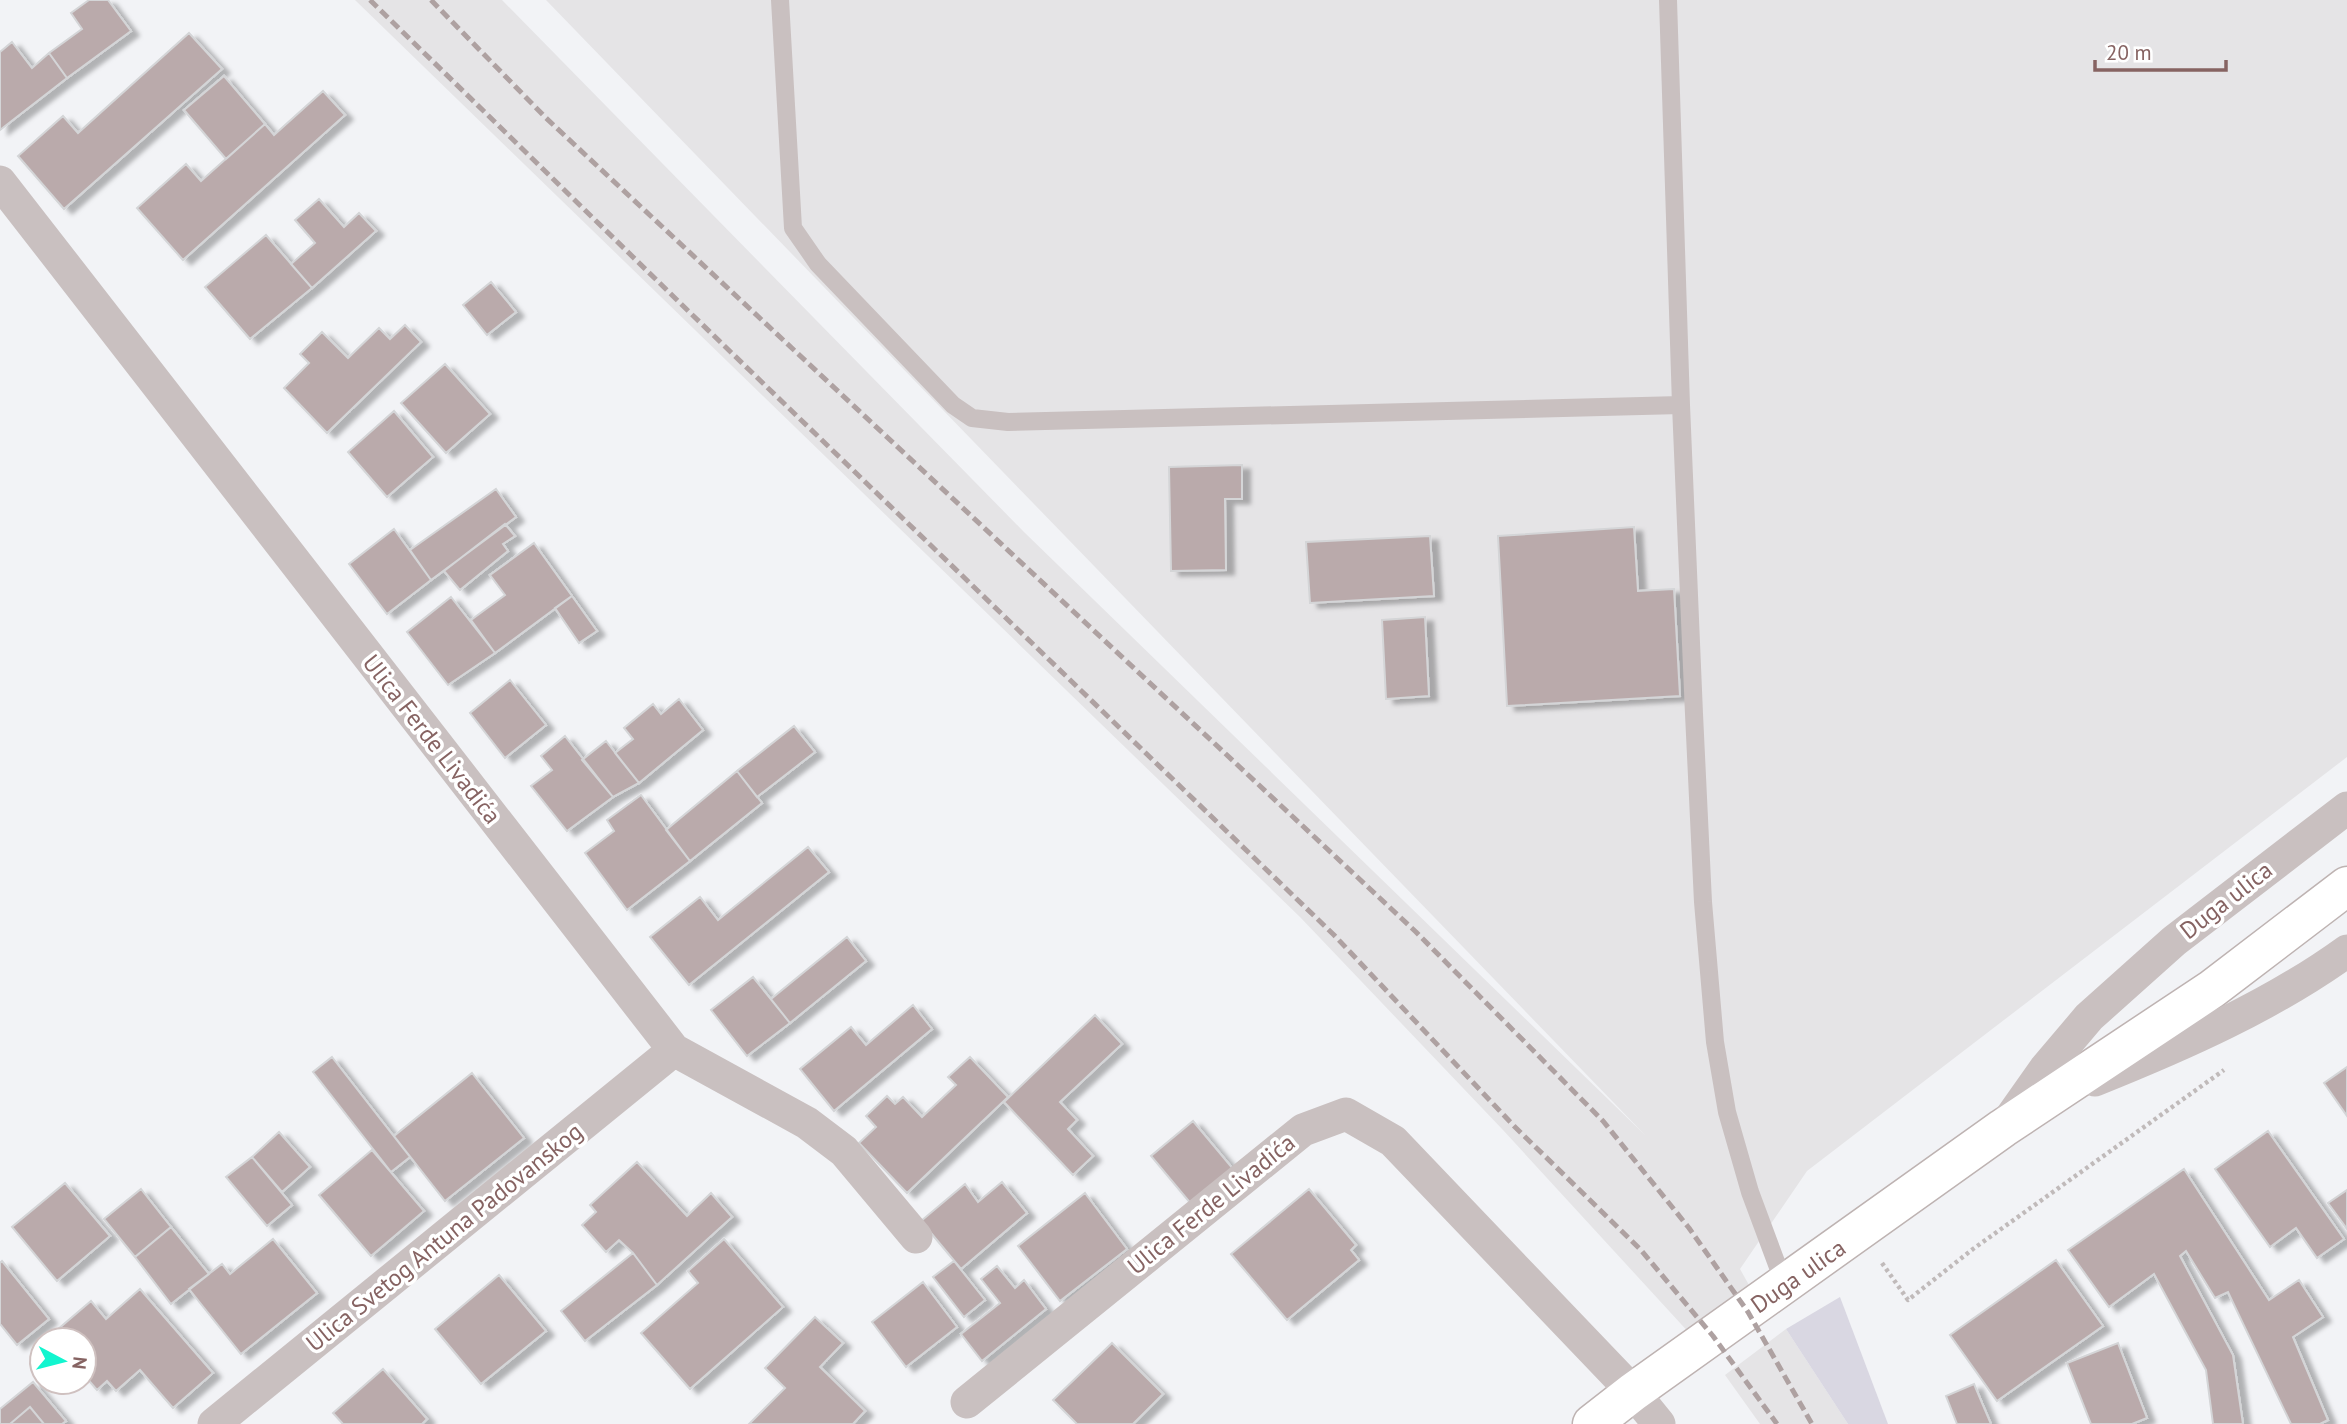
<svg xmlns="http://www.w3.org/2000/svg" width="2347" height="1424" font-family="'PT Sans',sans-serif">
<defs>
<filter id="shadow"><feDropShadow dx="8" dy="4.5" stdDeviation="2" flood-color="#0004"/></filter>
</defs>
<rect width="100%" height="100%" fill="#f2f3f6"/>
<!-- built -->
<path fill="#e5e4e6" d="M355 0H502L1024 532 1646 1136 546 0H2347V757L1807 1171 1740 1269 1754 1294 1692 1336 1503 1130 1300 917Z
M1786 1329 1848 1424H1760L1725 1375Z"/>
<!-- green -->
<path fill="#d9d7e2" d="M1840 1297 1888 1424H1848L1786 1329Z"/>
<!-- building -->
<path fill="#baaaab" stroke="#d4d5d7" stroke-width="2" filter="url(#shadow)" d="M89 0H108L131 31 67 78 49 53 82 29 71 13Z
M189 33 222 69 64 209 18 156 63 116 78 133Z
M12 42 32 68 49 53 67 78 0 130V52Z
M224 76 265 124 226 159 184 110Z
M323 91 345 115 183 260 137 208 186 164 201 181 265 124 274 135Z
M319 199 344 227 359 213 376 231 312 288 291 264 315 243 295 220Z
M266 235 312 288 250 339 205 287Z
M491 282 516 312 487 335 463 305Z
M405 325 421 342 327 433 284 388 309 363 300 354 322 332 348 358 379 328 390 339Z
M445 364 490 414 446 453 401 403Z
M394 411 433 457 387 497 348 452Z
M1242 465V499H1225L1226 570 1171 571 1169 467Z
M496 489 516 517 431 580 410 550Z
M505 524 515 536 503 544 508 551 460 590 444 571Z
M1634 527 1638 591 1674 589 1680 696 1507 706 1498 536Z
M394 529 431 580 387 614 349 564Z
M1430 536 1434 596 1310 603 1306 542Z
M534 543 572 596 495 653 471 620 505 595 490 575Z
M572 596 597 631 579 643 555 608Z
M451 597 495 653 448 685 407 632Z
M1425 617 1429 696 1386 699 1382 620Z
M510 680 546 725 505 758 470 713Z
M679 699 703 730 639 783 615 753 633 739 624 728 653 704 661 714Z
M794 726 815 752 757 797 737 771Z
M565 736 613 797 567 831 531 786 552 770 541 756Z
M606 741 639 783 613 797 582 760Z
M737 771 762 803 690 861 666 830Z
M641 795 690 861 627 910 585 853 614 831 607 820Z
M808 847 829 872 689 985 650 937 700 897 718 920Z
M847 937 866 961 790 1023 771 999Z
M753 977 790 1023 747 1056 711 1010Z
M913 1005 932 1029 834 1111 800 1069 851 1027 866 1045Z
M1095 1015 1122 1044 1060 1102 1077 1120 1068 1129 1093 1156 1073 1175 1004 1102Z
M332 1057 410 1157 391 1172 313 1072Z
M970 1057 1008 1097 907 1193 859 1143 876 1127 866 1116 887 1096 895 1104 903 1097 922 1117 956 1085 948 1077Z
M2347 1067V1116L2324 1083Z
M472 1073 524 1138 445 1201 394 1136Z
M1193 1121 1234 1170 1192 1205 1151 1156Z
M2268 1131 2344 1239 2317 1258 2296 1228 2270 1247 2215 1169Z
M279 1132 310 1167 282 1192 252 1157Z
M372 1150 424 1211 371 1256 319 1195Z
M252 1157 292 1205 267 1226 226 1177Z
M637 1162 687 1216 711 1193 732 1217 657 1285 633 1253 619 1240 606 1252 582 1225 596 1212 590 1205Z
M2184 1169 2269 1300 2299 1280 2323 1317 2293 1337 2328 1420 2320 1424H2291L2228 1292 2215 1298 2186 1251 2180 1256 2233 1355 2243 1424H2213L2206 1370 2154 1274 2109 1307 2068 1250Z
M1002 1182 1027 1213 961 1269 921 1221 965 1184 978 1202Z
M65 1183 110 1236 57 1281 12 1227Z
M141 1189 171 1227 135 1257 104 1219Z
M1309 1189 1356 1245 1351 1250 1359 1260 1287 1320 1231 1254Z
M2347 1190V1229L2328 1203Z
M1085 1193 1127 1249 1060 1301 1018 1246Z
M171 1227 209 1274 171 1304 135 1257Z
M273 1239 317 1293 241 1354 189 1289 222 1264 230 1274Z
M724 1239 783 1307 690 1389 641 1333 698 1283 688 1271Z
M633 1253 657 1285 585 1341 561 1311Z
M2056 1260 2103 1326 1997 1401 1950 1335Z
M2 1261 49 1319 17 1345 0 1324V1263Z
M954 1261 985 1300 964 1317 933 1277Z
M997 1266 1015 1288 1024 1280 1046 1309 982 1361 961 1334 1000 1303 981 1279Z
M499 1275 546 1331 481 1384 435 1329Z
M923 1282 957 1327 906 1367 872 1322Z
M140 1289 213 1373 173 1408 140 1370 116 1391 107 1381 97 1390 84 1375V1340H53L50 1336 91 1301 106 1319Z
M815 1317 843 1343 820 1367 865 1411 853 1424H749L785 1388 765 1368Z
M1112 1343 1163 1394 1133 1424H1077L1053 1400Z
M2118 1343 2147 1418 2132 1424H2091L2067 1363Z
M383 1369 427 1419 422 1424H343L333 1413Z
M33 1382 66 1421 62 1424H44L30 1407 10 1424H0V1409Z
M1974 1384 1991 1424H1957L1946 1396Z
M30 1407 44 1424H10Z"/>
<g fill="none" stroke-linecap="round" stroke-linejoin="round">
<defs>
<path id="secondary" d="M1592 1424 1633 1392 2003 1128 2212 989 2347 886"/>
</defs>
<!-- secondary casing -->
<use href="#secondary" stroke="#beb3b2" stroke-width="41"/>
<!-- path -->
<path stroke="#c0baba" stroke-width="4.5" stroke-dasharray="3.5 3.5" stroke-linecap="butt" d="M1882 1263 1908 1300 1973 1249 2224 1070"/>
<!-- lane -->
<path stroke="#c9c0c0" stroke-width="18" d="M780 0 793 228 818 264 953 405 972 418 1008 422 1681 405
M1668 0 1681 405 1694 714 1703 902 1715 1042 1727 1112 1750 1192 1785 1286"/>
<!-- street -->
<path stroke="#c9c0c0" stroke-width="33" d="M0 182 674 1050 807 1123 844 1151 916 1237
M2095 1080C2182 1045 2271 1006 2347 951
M2009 1120 2045 1069 2089 1017 2174 941 2347 808
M967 1402 1303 1130 1346 1114 1393 1141 1633 1392 1659 1424
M214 1424 674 1050"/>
<!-- secondary -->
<use href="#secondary" stroke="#fff" stroke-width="38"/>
<!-- rail -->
<path stroke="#aea1a1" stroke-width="5" stroke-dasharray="10 5" stroke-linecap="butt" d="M370 0 679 302 1334 935 1514 1126 1640 1249 1713 1336 1777 1424
M431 0 546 118 1416 932 1603 1121 1689 1228 1748 1312 1812 1424"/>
</g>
<g text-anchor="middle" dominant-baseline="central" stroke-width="7" stroke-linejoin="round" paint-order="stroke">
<!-- street labels -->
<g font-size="24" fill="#866362" stroke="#fff">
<text transform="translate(432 739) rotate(52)">Ulica Ferde Livadića</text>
<text transform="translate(2226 900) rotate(-38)">Duga ulica</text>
<text transform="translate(1211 1204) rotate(-39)">Ulica Ferde Livadića</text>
<text transform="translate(444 1237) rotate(-39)">Ulica Svetog Antuna Padovanskog</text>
<text transform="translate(1798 1276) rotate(-35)">Duga ulica</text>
</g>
</g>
<!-- north arrow -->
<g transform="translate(63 1361) rotate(97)"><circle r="33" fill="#ffffff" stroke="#cfc1c0" stroke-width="2"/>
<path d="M0-5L12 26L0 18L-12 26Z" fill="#12f5cf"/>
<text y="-10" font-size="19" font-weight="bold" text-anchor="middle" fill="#866362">N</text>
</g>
<!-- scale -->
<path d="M2095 60v10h131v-10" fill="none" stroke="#866362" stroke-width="3.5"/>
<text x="2106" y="60" font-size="21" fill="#866362" stroke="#ffffff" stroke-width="5" paint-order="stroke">20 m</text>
</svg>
